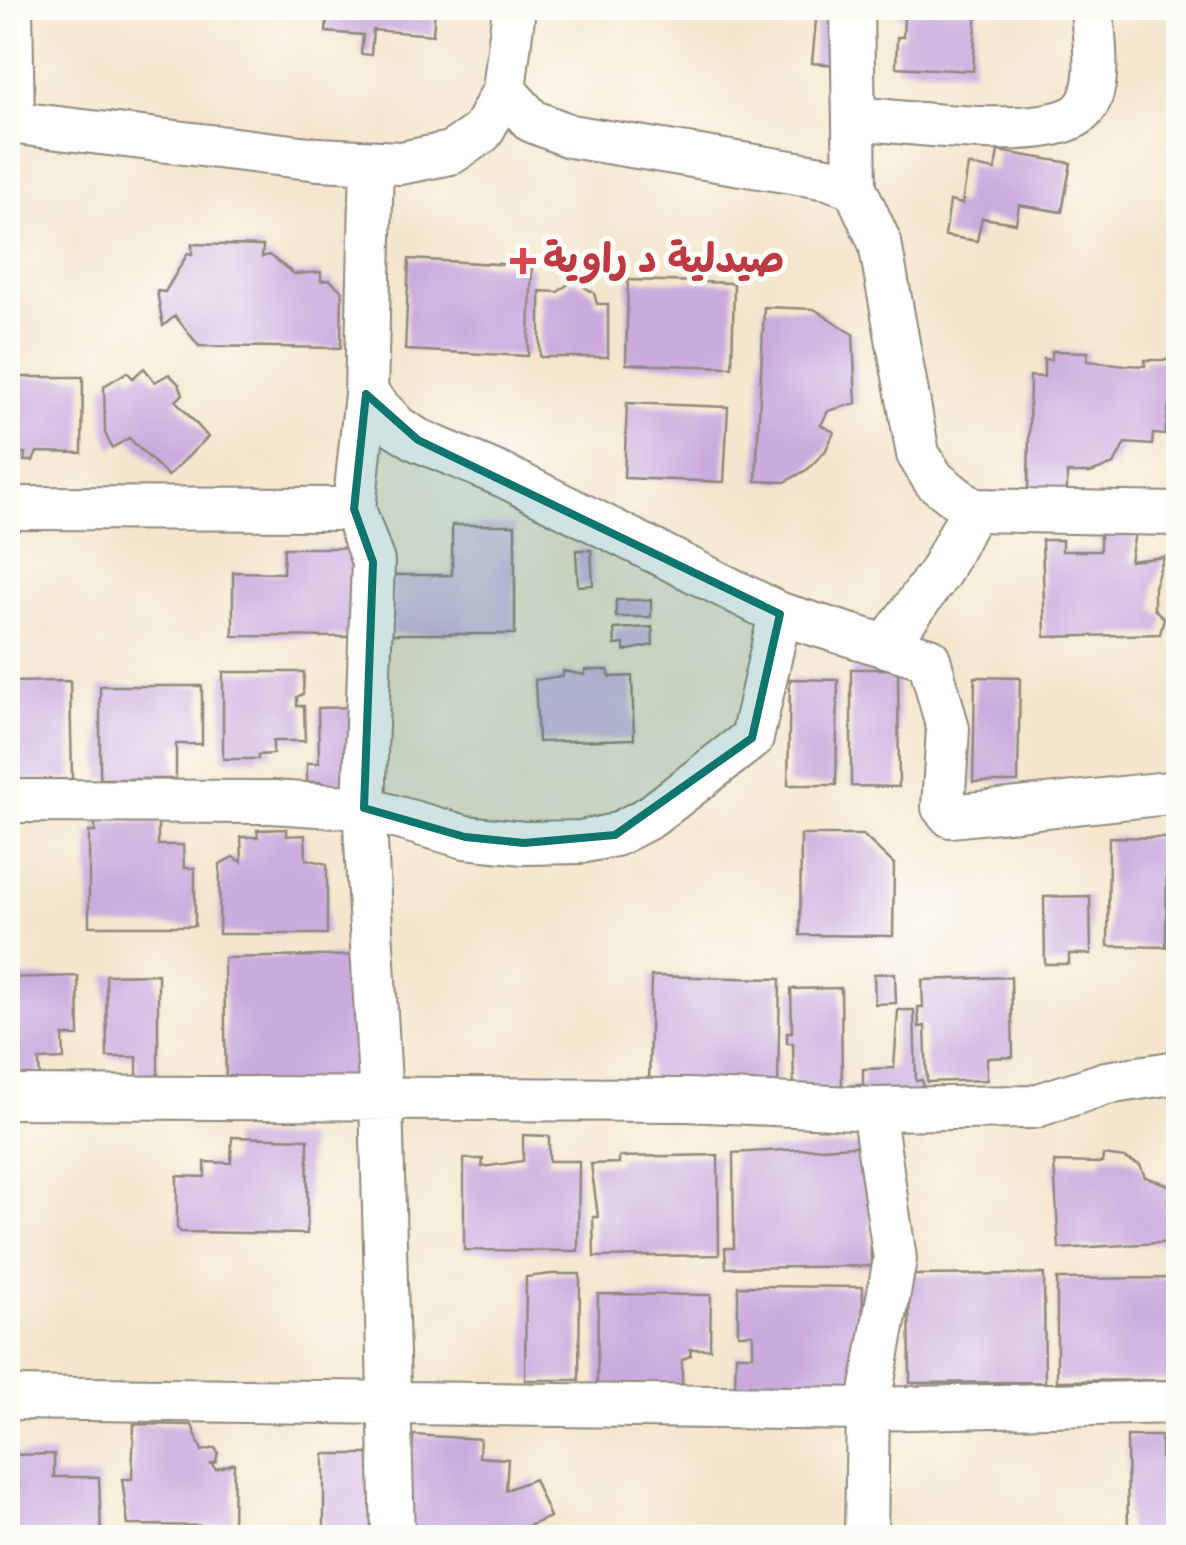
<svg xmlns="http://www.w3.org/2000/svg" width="1186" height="1545" font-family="Mynerve,'Playpen Sans Arabic',sans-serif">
<rect width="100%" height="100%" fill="#fdfcf7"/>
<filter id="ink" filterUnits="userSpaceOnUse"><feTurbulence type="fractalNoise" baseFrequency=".01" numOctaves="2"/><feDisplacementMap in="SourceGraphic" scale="20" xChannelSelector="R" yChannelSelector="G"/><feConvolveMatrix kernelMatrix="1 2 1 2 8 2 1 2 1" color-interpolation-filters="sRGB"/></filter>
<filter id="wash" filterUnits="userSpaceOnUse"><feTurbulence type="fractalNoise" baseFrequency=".0048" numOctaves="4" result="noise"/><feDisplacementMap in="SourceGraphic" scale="40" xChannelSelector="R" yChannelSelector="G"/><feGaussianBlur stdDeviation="2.25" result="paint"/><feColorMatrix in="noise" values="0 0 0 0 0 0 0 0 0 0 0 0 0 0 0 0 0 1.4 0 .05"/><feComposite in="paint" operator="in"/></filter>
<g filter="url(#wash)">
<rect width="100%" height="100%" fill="#f4e6ce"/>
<g id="blocks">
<!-- building -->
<path fill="#c9abde" d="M328 8H435L433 35 373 30 371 55 361 54 363 35 326 32Z
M899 8H977L973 71 896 67 897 37H903L904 16H898Z
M817 10 842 12 837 65 812 63Z
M998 151 1071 163 1062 212 1019 205 1016 223 982 218 977 241 945 236 950 201 962 204 968 165 995 170Z
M192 244 263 246 262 257 269 255 294 274 321 272V281L330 280 342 291 341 348 199 346 175 316 163 326 157 291 165 292 188 253 192 255Z
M409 259 532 266 528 356 405 350Z
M573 280 594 293 597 304H608V357H540V291L558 292Z
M628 280 734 283 732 367 626 364Z
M764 307 814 309 853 334 856 403 828 411 821 425 834 432 826 450 808 469 785 482 756 481Z
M1052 351 1088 352 1087 361 1125 365 1145 366V360H1178V407L1169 406 1165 435 1153 434 1152 445 1125 443 1114 464 1091 473H1067V492L1028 491 1030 376 1044 377V359L1052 360Z
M144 368 155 382 169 374 179 384 183 394 176 401 208 437 168 476 129 438 112 448 105 433 104 386 127 372 133 378Z
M8 377H83L82 453 37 452 33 461H24L25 453H8Z
M627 403 728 407 724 482 624 478Z
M452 525H515V634H392V575H452Z
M1100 533H1135L1130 561 1164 557 1154 587V609L1164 618 1160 634 1045 637 1042 540H1062V551H1100Z
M284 548H353V637L233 636V572L283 573Z
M576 550H591L593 585 578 586Z
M616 600H651V617H616Z
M652 627 653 645 624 651V644L615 645 614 629Z
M851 669H898L899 787 851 786Z
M585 670H608L610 677 632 676 634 739 538 742 535 680 563 676V671L585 675Z
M223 672H304L303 694 297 697V706H304L305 741H273V754L258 755V759H223Z
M975 677 1020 678 1018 782H973Z
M790 679 838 680 836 785H788Z
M70 681 72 779 8 780V682Z
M100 686H202V744H176V779H100Z
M356 707 358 788H322L321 782H307V763H319L318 708Z
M95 822H158V845H183L184 868H195V926H89V832H95Z
M287 829V836L305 835 306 859 327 864V934H219L220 864 233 857 242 862 241 837H258L257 830Z
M801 835H863L894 864 893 936 800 935Z
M1109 837 1167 838 1166 947 1108 946Z
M1090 896 1091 954H1069V964H1045L1044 897Z
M366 955 369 1069 350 1092 226 1094 224 958Z
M895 973 896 1003 875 1004 874 974Z
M158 974V1077H137V1057H107L106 975Z
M78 976 79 1036H63L64 1059 39 1060 40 1081 8 1082V978Z
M651 976 780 979 778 1087 649 1085Z
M1011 977 1013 1057 987 1058V1080L927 1082 925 1026 919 1027 918 1007H923L922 980Z
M841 988 842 1089H794L793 1043H787V1032H792L791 989Z
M898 1010H914L916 1081 922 1080 923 1098H848L847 1086 863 1085V1069L894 1068Z
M523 1135 549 1136V1161H579L578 1251 464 1250V1159H483L482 1167 523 1161Z
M232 1137 308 1139 307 1234 181 1232 177 1228V1176L205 1177V1162L231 1163Z
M870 1145 871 1266 726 1268 725 1248H734L733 1153Z
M718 1155 719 1255 594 1257 593 1217H598L591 1164 619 1163V1157Z
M1103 1155 1125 1158 1140 1165 1145 1177 1178 1188V1260H1175L1174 1242 1059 1249 1054 1162 1102 1163Z
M551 1274H580L579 1380H525L526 1277Z
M1044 1274 1045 1382 910 1383 909 1275Z
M1175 1278 1178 1281V1380L1057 1381V1279Z
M738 1286 863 1287 861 1390 735 1389 736 1355H753V1334H738Z
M598 1294 711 1295 710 1349H690L691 1355 682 1360V1386L597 1385Z
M134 1424 192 1425 202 1451 215 1448 218 1452 216 1462 211 1464 216 1469 234 1463 233 1526 128 1525 122 1479H132Z
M413 1435 480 1439 479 1457 508 1459 506 1490 534 1479 550 1517 528 1526V1538H406Z
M1127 1436H1161V1458H1178V1538H1128Z
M54 1454V1477H99L101 1534 8 1536V1455Z
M324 1454H385L386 1538H324Z"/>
</g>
</g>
<g filter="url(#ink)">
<use href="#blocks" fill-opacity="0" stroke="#90887c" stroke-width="2.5"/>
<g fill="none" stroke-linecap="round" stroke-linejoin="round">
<defs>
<path id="minor" d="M11 8 13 123
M852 8 855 188
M504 90 532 121 570 136 828 178 855 188 880 243 918 454 934 480 972 510 1178 514
M854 118C902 121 1048 143 1081 112 1104 91 1093 36 1092 8
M8 122 318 159 401 163 451 153 482 132 504 90 514 8
M372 162 366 394 354 509 373 562 364 808 381 1100 393 1538
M366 394 397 427 418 440 506 477 780 614 929 659 948 729 943 807 951 816 1178 792
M8 508 354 509
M886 646 940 572 972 510
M8 801 272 802 364 808 465 837 524 843 581 842 615 835 650 817 752 738 780 614
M8 1097 687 1100 873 1109 1033 1107 1106 1083 1178 1072
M8 1398 868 1409 1178 1402
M866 1538 868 1409 895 1259 873 1109"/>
</defs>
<!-- minor casing -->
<use href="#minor" stroke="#90887c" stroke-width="46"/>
<!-- minor -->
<use href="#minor" stroke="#fff" stroke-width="42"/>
</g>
</g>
<!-- marked area -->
<path fill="#0f766e" fill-opacity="0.2" stroke="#0f766e" stroke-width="8" stroke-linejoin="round" d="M366 394 418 440 780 614 752 738 615 835 524 843 465 837 364 808 373 562 354 509Z"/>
<!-- markers -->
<path fill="#e0444e" stroke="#fdfcf7" stroke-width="4" d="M518 246h10v10h10v10h-10v10h-10v-10h-10v-10h10z"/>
<g text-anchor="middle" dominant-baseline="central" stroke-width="10" stroke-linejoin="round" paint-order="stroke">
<!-- health labels -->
<g font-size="40" font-weight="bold" fill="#be3a42" stroke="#fdfcf7" text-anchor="start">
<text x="543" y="261">صيدلية د راوية</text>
</g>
</g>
<!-- margin -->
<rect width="1186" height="1545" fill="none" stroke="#fdfcf7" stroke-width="40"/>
</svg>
